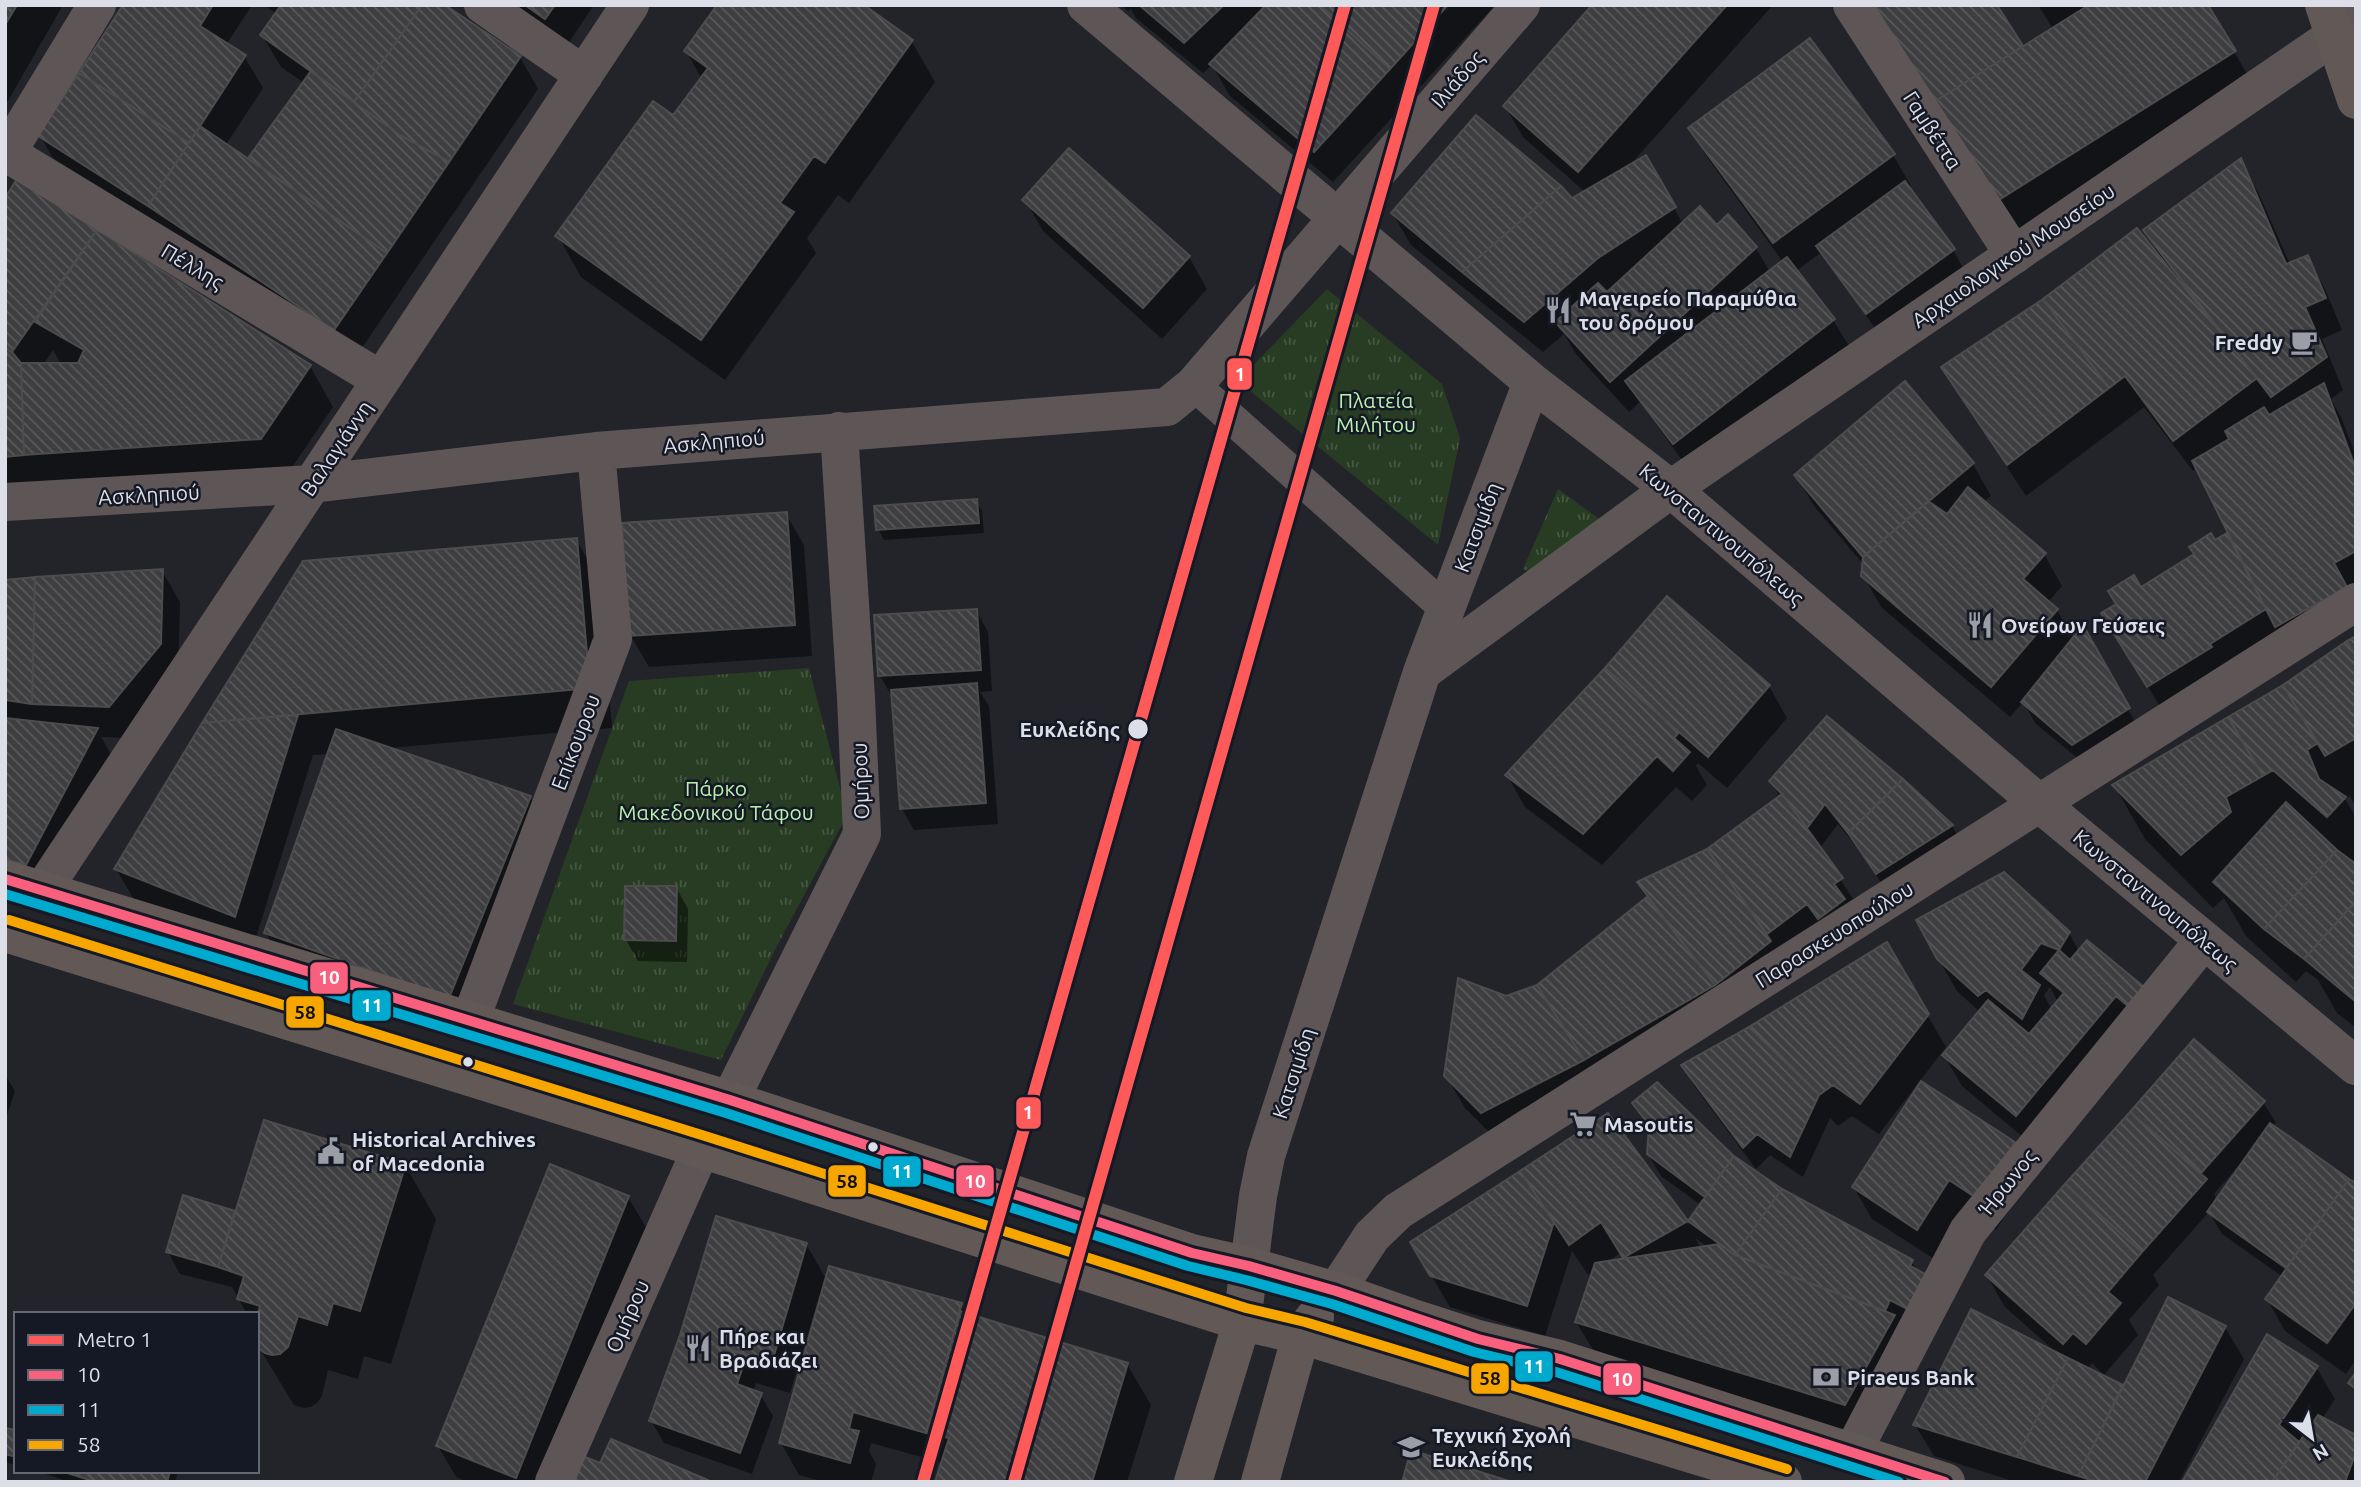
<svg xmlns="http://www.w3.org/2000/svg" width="2361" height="1487" font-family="Ubuntu,sans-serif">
<defs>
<pattern id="park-tufts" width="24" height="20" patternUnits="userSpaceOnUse" patternTransform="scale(1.75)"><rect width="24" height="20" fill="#273c23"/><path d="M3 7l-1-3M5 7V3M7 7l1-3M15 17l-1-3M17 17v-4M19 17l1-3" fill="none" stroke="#465843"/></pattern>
<pattern id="building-back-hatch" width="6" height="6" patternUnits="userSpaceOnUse" patternTransform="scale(1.75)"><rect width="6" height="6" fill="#3e3d3f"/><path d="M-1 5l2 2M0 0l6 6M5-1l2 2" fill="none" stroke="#59595b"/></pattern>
</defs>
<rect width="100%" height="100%" fill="#22242a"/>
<!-- park -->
<path fill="url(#park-tufts)" d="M1327 289 1442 384 1460 438 1438 545 1238 381Z
M1558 489 1602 521 1528 571 1523 569Z
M809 668 847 815 777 946 721 1060 513 1004 629 681Z"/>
<!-- shadow -->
<path fill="#0007" fill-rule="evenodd" d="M5 5H63L5 106Z
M125 5H252L226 45 244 56 263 88 225 146 248 161 304 83 281 67 262 35 277 14 264 5H442L520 57 538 89 353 361 162 227 53 158 40 136Z
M500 5H594L564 50Z
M1121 5H1495L1333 182 1230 96 1212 65 1203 73 1136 18 1131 9 1128 11Z
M1594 5H1773L1630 165 1645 158 1683 224 1717 227 1756 248 1770 272 1783 262 1709 160 1690 128 1893 155 1911 186 1908 188 1953 250 1965 271 1879 334 1822 252 1796 271 1833 320 1852 351 1692 474 1640 402 1629 412 1576 354 1564 334 1543 352 1411 245 1393 214 1571 200 1585 192 1523 137 1505 106Z
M1874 5H1995L2022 48 2053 29 2038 5H2206L2258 92 2021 240Z
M912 42 935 82 849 203 838 195 807 238 816 253 725 380 581 277 558 236 673 118 702 79 686 51Z
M1069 150 1189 257 1207 289 1162 339 1043 231 1025 200Z
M2240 161 2258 192 2290 264 2307 257 2325 289 2342 330 2322 339 2343 390 2331 399 2341 417 2356 456V465L2338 417H2335L2356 475V592L2167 718 2122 644 2117 605 2230 534 2197 468 2193 471 2144 407 2026 496 1962 399 1943 368 2161 258 2145 230Z
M17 182 310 366 333 407 284 479 5 490V201ZM53 350 61 364 43 365Z
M1973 464 1991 496 1983 502 2044 554 2062 586 2048 602 2057 610 2074 640 2083 628 2140 731 2086 765 2036 724 2023 702 2010 717 1881 607 1863 575 1864 565 1814 506 1796 475Z
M976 501 982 511 984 533 884 540 878 529Z
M786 514 804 545 812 656 649 667 631 636Z
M576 539 599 580 612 728 389 748 530 797 553 838 473 1038 289 974 266 933 329 754 313 755 253 947 135 901 116 869 304 562Z
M162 571 180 602 178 677 127 738 101 737 115 761 44 896 5 884V582Z
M1667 599 1769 686 1787 718 1727 788 1698 763 1696 766 1707 785 1692 801 1676 787 1602 865 1525 807 1507 775 1606 669Z
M976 610 988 632 992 691 980 692 989 706 998 824 914 830 902 809 893 698 880 676Z
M2356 638V807L2350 796 2345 799 2356 817V1028L2337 1013 2318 980 2306 971 2296 982 2246 936 2224 898 2213 908 2145 839 2114 785 2284 687Z
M1902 780 1952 826 1964 847 1889 895 1863 855 1838 824 1819 849 1854 900 1500 1143 1465 1108 1446 1076 1506 998 1538 987 1648 898 1639 883 1708 851 1780 797 1771 781Z
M676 887 688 909 687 962 638 961 626 940Z
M2069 933 2079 951 2142 989 2035 1147 1962 1086 1944 1055 1980 1012 1957 991 1938 958ZM2050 987 2058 1002 2052 1010 2044 995Z
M1886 945 1946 1047 1879 1134 1852 1116 1838 1126 1830 1118 1803 1177 1770 1155 1756 1169 1695 1087 1683 1066 1750 1029Z
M2194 1041 2263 1102 2276 1123 2272 1127 2356 1186V1360L2346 1374 2285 1331 2267 1299 2283 1277 2222 1234 2209 1212 2153 1275 2159 1285 2129 1320 2138 1335 2104 1375 2092 1363 2087 1369 2123 1389 2225 1327 2244 1359 2179 1482H2016L1934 1456 1915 1425 2057 1353 2005 1307 1987 1276ZM2241 1163 2243 1165 2217 1201 2214 1194Z
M5 1075 15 1091 5 1121Z
M1635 1103 1733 1157 1783 1192 1911 1261 1918 1272 1926 1276 1863 1436 1595 1353 1576 1322 1594 1271 1588 1275 1572 1251 1545 1336 1450 1307 1412 1243 1608 1115 1688 1225 1701 1205 1661 1176 1648 1154 1650 1129ZM1695 1238 1708 1247 1701 1248ZM1620 1253 1625 1260 1606 1263Z
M2013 1143 2032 1175 1996 1230 1967 1211 1936 1260 1872 1219 1854 1188Z
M405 1165 436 1219 391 1364 364 1356 358 1379 328 1370 322 1396 317 1403 311 1407 304 1408 294 1405 258 1346 257 1314H247L232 1287 180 1274 168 1252 234 1212 236 1215Z
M628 1197 647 1229 545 1482H467L456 1477 438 1446Z
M717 1218 806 1244 825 1277 790 1393 756 1383 753 1392 760 1394 773 1416 752 1474 664 1443 651 1421 682 1336Z
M961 1305 967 1316 1127 1364 1151 1405 1127 1482H937L943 1463 871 1443 869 1451 876 1464 871 1482H825L799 1475 781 1443Z
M2316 1367 2335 1399 2322 1419 2356 1437V1482H2184Z
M5 1430 16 1432V1465L5 1462Z
M36 1471H178V1472L175 1482H70Z"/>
<!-- building -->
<path fill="url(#building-back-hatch)" stroke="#4d4c4d" stroke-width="2" d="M5 5H17L5 25Z
M123 5H213L200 26 246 55 189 143 79 73Z
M281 5H422L354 102 260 35Z
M422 5H445L521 56 449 162 398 134 354 102Z
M525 5H555L545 19Z
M717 5H864L913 40 825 163 814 156 780 203 794 212 701 340 555 236 653 101 673 115 708 68 684 51Z
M1139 5H1224L1184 43Z
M1266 5H1320L1390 69 1314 152 1209 64Z
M1320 5H1448L1390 69Z
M1592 5H1727L1578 172 1503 106Z
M1874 5H1997L2023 46 1934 102Z
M2089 5H2208L2236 51 1997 201 1934 102Z
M1810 38 1895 154 1773 243 1688 128Z
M311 71 398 134 449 162 387 253 248 158Z
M79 73 189 143 148 206 38 136Z
M1476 115 1561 186 1462 272 1391 213Z
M200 126 387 253 334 330 148 206Z
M1069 148 1190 256 1143 308 1022 200Z
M1646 155 1676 207 1598 258 1524 322 1462 272 1561 186 1572 198Z
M2241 158 2286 264 2308 255 2326 298 2305 307 2327 357 2271 397 2143 230Z
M17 179 97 230 12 352 5 348V198Z
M1905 181 1955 249 1866 314 1816 246Z
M1700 206 1717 225 1728 214 1757 247 1610 382 1555 322 1598 283 1607 292Z
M2137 228 2257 378 2173 441 2125 376 2109 388 2043 299Z
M97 230 311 365 261 439 24 455 21 363H78L84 350 35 322Z
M1787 257 1835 319 1673 444 1625 381Z
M2043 299 2109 388 2007 465 1941 367Z
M5 348 12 352 21 363 24 455 5 457Z
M1905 381 1974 463 1863 557 1794 475Z
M2324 383 2356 470V551L2334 563 2347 587 2275 627 2192 461 2229 439 2225 431 2264 407 2269 415Z
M1968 487 2046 553 2023 579 2058 609 1991 687 1861 576 1863 557 1928 501 1947 514Z
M977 499 979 523 876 530 874 506Z
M787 512 795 625 629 636 622 523Z
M2211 533 2215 540 2227 533 2266 609 2210 644 2212 647 2147 687 2101 613 2116 604 2108 591 2134 575 2141 587 2194 554 2189 547Z
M577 538 590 688 202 723 303 561Z
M163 569 161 644 109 707 32 704 35 577Z
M35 577 32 704 5 700V580Z
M1667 596 1770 685 1708 757 1605 668Z
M977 609 981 670 878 676 874 615Z
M2083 625 2130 708 2072 745 2021 702Z
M2356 636V657L2347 641Z
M2347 641 2356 657V738L2325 756 2283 685Z
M1605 668 1679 732 1674 738 1690 752 1673 771 1657 756 1583 834 1505 775Z
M977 683 986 803 900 809 891 690Z
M2283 685 2318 743 2307 750 2319 779 2346 797 2327 817 2273 770 2263 776 2228 717Z
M298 715 235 917 114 869 202 723Z
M1827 716 1903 779 1848 833 1825 804 1807 828 1782 794 1769 781Z
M2228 717 2263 776 2226 797 2231 812 2181 855 2112 785Z
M5 718 98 728 26 865 5 859Z
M336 729 531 796 449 998 264 933Z
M1903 779 1953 825 1876 874 1848 833Z
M1782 794 1843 878 1834 884 1845 899 1818 919 1807 904 1767 934 1707 849Z
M2286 802 2337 850 2264 929 2213 882Z
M1707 849 1771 941 1715 985 1637 882Z
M2337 850 2356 864V901L2304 959 2264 929Z
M2004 872 2070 932 2059 950 2041 943 2021 970 2040 985 2022 1019 1986 990 1978 996 1937 959 1916 920Z
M625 886H677L676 941 624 940Z
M1647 897 1715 985 1584 1060 1537 985Z
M2354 903 2356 904V1002L2304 959Z
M2087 940 2144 987 2128 1006 2116 996 2016 1116 1942 1055 1988 1000 2029 1034 2064 993 2040 973 2059 950 2070 960Z
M1887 942 1929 1014 1860 1104 1833 1085 1819 1095 1749 1027Z
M1458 978 1506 996 1537 985 1584 1060 1481 1113 1444 1076Z
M1749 1027 1819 1095 1790 1157 1757 1134 1743 1148 1681 1065Z
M2194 1039 2265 1101 2201 1173 2130 1112Z
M1921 1081 2015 1142 1978 1199 1949 1180 1917 1230 1852 1187Z
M1657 1082 1734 1156 1705 1197 1647 1154 1649 1125 1632 1103Z
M2130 1112 2207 1179 2142 1252 2065 1184Z
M1608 1113 1688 1221 1623 1258 1601 1222 1569 1245 1520 1171Z
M264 1120 406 1164 360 1311 333 1303 327 1325 298 1316 288 1347 280 1354 272 1355 265 1353 257 1347V1317L260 1306 237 1299 244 1276 218 1267Z
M2270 1123 2349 1179 2286 1268 2207 1212Z
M1734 1156 1782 1189 1735 1255 1688 1221Z
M550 1164 629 1196 516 1478 436 1446Z
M1520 1171 1554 1222 1527 1306 1430 1276 1410 1242Z
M2349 1179 2356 1183V1303L2327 1343 2265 1299Z
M2065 1184 2142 1252 2108 1292 2121 1303 2086 1344 2073 1333 2063 1344 1985 1275Z
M1782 1189 1913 1260 1910 1266 1927 1275 1909 1310 1890 1300 1885 1311 1735 1255Z
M183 1195 235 1211 218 1267 166 1252Z
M716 1216 807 1243 772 1362 680 1335Z
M1719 1244 1735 1255 1895 1315 1845 1405 1575 1322 1595 1263Z
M829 1266 962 1303 926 1433 853 1412 849 1429 859 1431 850 1463 779 1443Z
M2168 1297 2226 1326 2145 1482H2097L2078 1476Z
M1971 1309 2068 1358 2017 1457 1913 1425Z
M960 1311 1128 1363 1092 1482H935L949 1438 926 1433Z
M2267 1334 2318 1366 2279 1425 2299 1442 2272 1482H2182Z
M680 1335 747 1355 737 1384 762 1393 740 1453 649 1421Z
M2068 1358 2123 1385 2078 1476 2017 1457Z
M2356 1372V1389L2348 1383Z
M2318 1415 2356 1435V1452L2345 1482H2272Z
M5 1428 16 1430V1457L5 1454Z
M611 1439 708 1480 707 1482H566L578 1454 600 1463Z
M1411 1450 1512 1482H1402Z
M61 1471H170L167 1482H96Z"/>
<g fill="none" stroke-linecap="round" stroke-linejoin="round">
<!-- pedestrian -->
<path stroke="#5e5656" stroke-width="32" d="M1194 385 1446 609"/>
<!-- minor -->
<path stroke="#5e5656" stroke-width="38" d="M483 5 584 75
M1852 5 2014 255
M5 152 381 380
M5 156 97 5
M5 502 312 484 596 451 1167 407 1194 385 1521 5
M42 891 630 5
M470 1021 613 639 596 451
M730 1100 862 834 856 698 839 431
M1852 1453 1968 1231 2204 940
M554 1482 701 1149"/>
<!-- tertiary -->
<path stroke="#5e5656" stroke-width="38" d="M1086 5 1532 382 1671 489 2040 804 2356 1066
M1422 672 1671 489 2356 21
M1249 1266 1258 1196 1266 1156 1422 672 1532 382
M1336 1291 1372 1236 1398 1211 2356 602"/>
<!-- secondary -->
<path stroke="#625957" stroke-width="38" d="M2324 5 2356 100
M5 879 730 1100 1192 1253 1249 1266 1336 1291 1410 1317 1478 1339 1560 1359 1946 1482
M5 933 701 1149 1242 1322 1301 1335 1783 1482
M1193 1482 1242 1322 1249 1266
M1260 1482 1301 1335 1315 1317"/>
<defs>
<path id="bus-1" d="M5 879 730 1100 1192 1253 1249 1266 1336 1291 1478 1339 1560 1359 1945 1482"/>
<path id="bus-2" d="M5 894 726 1113 1188 1266 1246 1280 1332 1304 1474 1352 1556 1372 1899 1482"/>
<path id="bus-3" d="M9 920 705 1136 1246 1308 1305 1322 1787 1469"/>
</defs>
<!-- bus-1 casing -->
<use href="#bus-1" stroke="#151925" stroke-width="16"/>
<!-- bus-2 casing -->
<use href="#bus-2" stroke="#151925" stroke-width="16"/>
<!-- bus-3 casing -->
<use href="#bus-3" stroke="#151925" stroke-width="16"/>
<!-- bus-1 -->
<use href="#bus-1" stroke="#f8607d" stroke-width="10"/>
<!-- bus-2 -->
<use href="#bus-2" stroke="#00a9ce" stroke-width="10"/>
<!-- bus-3 -->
<use href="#bus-3" stroke="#f7a600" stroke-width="10"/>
<defs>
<path id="metro-1" d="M923 1482 1345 5
M1014 1482 1434 5"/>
</defs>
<!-- metro-1 casing -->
<use href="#metro-1" stroke="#151925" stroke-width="18"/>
<!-- metro-1 -->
<use href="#metro-1" stroke="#ff5a5a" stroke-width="12"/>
</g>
<!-- icons -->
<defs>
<symbol id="restaurant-bare" viewBox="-9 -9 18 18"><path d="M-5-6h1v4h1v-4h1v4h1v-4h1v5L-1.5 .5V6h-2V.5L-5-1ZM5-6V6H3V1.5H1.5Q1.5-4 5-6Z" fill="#9b9ea6" stroke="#151925" stroke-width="2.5" paint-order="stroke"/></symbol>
<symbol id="cafe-bare" viewBox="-9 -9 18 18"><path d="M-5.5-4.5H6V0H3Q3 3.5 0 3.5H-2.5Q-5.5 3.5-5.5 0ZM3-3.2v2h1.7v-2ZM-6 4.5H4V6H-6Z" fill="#9b9ea6" stroke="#151925" stroke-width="2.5" paint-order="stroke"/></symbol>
<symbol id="supermarket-bare" viewBox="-9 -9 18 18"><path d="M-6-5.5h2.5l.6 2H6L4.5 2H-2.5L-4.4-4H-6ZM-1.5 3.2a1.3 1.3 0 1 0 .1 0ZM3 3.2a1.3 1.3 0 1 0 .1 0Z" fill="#9b9ea6" stroke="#151925" stroke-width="2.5" paint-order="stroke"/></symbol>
<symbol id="civic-bare" viewBox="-9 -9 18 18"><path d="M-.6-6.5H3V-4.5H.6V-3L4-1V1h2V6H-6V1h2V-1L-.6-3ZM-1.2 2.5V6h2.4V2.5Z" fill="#9b9ea6" stroke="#151925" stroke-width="2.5" paint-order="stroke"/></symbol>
<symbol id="bank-bare" viewBox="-9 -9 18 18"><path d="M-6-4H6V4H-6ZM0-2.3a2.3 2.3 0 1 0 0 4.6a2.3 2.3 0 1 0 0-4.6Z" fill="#9b9ea6" stroke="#151925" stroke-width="2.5" paint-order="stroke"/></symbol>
<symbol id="school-bare" viewBox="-9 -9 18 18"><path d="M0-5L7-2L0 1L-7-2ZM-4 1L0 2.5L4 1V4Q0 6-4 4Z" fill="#9b9ea6" stroke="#151925" stroke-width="2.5" paint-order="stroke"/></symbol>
</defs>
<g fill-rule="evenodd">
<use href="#restaurant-bare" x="1539" y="291" width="38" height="38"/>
<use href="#cafe-bare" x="2285" y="323" width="38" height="38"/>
<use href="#restaurant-bare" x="1961" y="606" width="38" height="38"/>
<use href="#supermarket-bare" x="1564" y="1105" width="38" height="38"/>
<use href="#civic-bare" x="312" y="1132" width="38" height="38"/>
<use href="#restaurant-bare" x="679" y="1329" width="38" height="38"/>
<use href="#bank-bare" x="1807" y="1358" width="38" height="38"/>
<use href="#school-bare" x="1392" y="1428" width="38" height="38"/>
</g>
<!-- markers -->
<g fill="#dcdfe8" stroke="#151925" stroke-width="2.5">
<circle cx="1138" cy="729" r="11"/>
<circle cx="468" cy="1062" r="6"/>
<circle cx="873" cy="1147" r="6"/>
</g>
<g text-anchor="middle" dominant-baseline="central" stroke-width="5" stroke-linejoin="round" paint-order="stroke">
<!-- street labels -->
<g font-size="21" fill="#dcdfe8" stroke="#151925">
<text transform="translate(1457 79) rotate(-49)">Ιλιάδος</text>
<text transform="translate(1933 130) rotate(57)">Γαμβέττα</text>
<text transform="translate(2013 255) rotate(-34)">Αρχαιολογικού Μουσείου</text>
<text transform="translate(193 266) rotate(31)">Πέλλης</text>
<text transform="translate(714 441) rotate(-5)">Ασκληπιού</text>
<text transform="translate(336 448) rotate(-56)">Βαλαγιάννη</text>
<text transform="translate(149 494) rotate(-3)">Ασκληπιού</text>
<text transform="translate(1477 527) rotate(-69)">Κατσιμίδη</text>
<text transform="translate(1722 534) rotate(40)">Κωνσταντινουπόλεως</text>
<text transform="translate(575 742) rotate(-69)">Επίκουρου</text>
<text transform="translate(860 781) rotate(-92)">Ομήρου</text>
<text transform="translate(2156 900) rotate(40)">Κωνσταντινουπόλεως</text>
<text transform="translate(1834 934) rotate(-32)">Παρασκευοπούλου</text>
<text transform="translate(1293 1073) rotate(-72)">Κατσιμίδη</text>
<text transform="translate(2007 1182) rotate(-51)">Ήρωνος</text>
<text transform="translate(627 1316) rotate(-66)">Ομήρου</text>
</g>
<!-- poi labels -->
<g font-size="21" font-weight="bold" fill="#dcdfe8" stroke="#151925" text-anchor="start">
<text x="1579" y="298">Μαγειρείο Παραμύθια<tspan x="1579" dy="24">του δρόμου</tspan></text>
<text x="2283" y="342" text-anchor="end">Freddy</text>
<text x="2001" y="625">Ονείρων Γεύσεις</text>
<text x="1604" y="1124">Masoutis</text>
<text x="352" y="1139">Historical Archives<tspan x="352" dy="24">of Macedonia</tspan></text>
<text x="719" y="1336">Πήρε και<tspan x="719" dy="24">Βραδιάζει</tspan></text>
<text x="1847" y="1377">Piraeus Bank</text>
<text x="1432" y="1435">Τεχνική Σχολή<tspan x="1432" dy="24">Ευκλείδης</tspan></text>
</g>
<!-- park labels -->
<g font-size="21" fill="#b8f1ab" stroke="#151925">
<text x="1376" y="400">Πλατεία<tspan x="1376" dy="24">Μιλήτου</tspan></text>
<text x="716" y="788">Πάρκο<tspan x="716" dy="24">Μακεδονικού Τάφου</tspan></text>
</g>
<!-- stop labels -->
<g font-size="21" font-weight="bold" fill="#dcdfe8" stroke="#151925" text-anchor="end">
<text x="1120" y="729">Ευκλείδης</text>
</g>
</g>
<g stroke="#151925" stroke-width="2.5">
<rect x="1226" y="357" width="27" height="34" rx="7" fill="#ff5a5a"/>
<rect x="309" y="961" width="40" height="34" rx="7" fill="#f8607d"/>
<rect x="351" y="989" width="41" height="33" rx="7" fill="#00a9ce"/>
<rect x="285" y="995" width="40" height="34" rx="7" fill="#f7a600"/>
<rect x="1015" y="1096" width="27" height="34" rx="7" fill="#ff5a5a"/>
<rect x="882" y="1155" width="40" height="33" rx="7" fill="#00a9ce"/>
<rect x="955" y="1164" width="40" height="34" rx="7" fill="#f8607d"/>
<rect x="827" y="1164" width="40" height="34" rx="7" fill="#f7a600"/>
<rect x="1514" y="1350" width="40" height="33" rx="7" fill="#00a9ce"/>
<rect x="1470" y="1362" width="40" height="33" rx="7" fill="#f7a600"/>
<rect x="1602" y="1362" width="40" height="34" rx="7" fill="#f8607d"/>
</g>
<g font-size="19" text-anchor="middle" font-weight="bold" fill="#fff">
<text x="1240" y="381">1</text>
<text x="329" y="984">10</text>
<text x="372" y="1012">11</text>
<text x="1028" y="1119">1</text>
<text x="902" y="1178">11</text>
<text x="975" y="1188">10</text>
<text x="1534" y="1373">11</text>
<text x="1622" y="1386">10</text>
</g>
<g font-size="19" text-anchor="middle" font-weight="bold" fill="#111">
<text x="305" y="1019">58</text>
<text x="847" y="1188">58</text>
<text x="1490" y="1385">58</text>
</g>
<!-- border -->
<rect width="2361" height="1487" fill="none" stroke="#dcdfe8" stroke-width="14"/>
<!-- legend -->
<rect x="14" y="1312" width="245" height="161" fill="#151925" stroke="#656873" stroke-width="2"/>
<rect x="28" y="1335" width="35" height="10" fill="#ff5a5a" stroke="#656873" stroke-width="2"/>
<text x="77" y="1347" font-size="21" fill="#dcdfe8">Metro 1</text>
<rect x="28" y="1370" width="35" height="10" fill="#f8607d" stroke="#656873" stroke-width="2"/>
<text x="77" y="1382" font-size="21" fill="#dcdfe8">10</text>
<rect x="28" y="1405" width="35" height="10" fill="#00a9ce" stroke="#656873" stroke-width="2"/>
<text x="77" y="1417" font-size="21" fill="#dcdfe8">11</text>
<rect x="28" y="1440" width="35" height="10" fill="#f7a600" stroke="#656873" stroke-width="2"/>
<text x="77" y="1452" font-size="21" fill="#dcdfe8">58</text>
<!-- north arrow -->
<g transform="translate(2312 1438) rotate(149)" stroke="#151925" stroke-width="5" paint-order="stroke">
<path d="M0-5L12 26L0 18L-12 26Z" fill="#dcdfe8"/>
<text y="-10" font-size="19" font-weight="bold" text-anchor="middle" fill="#dcdfe8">N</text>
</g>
</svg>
